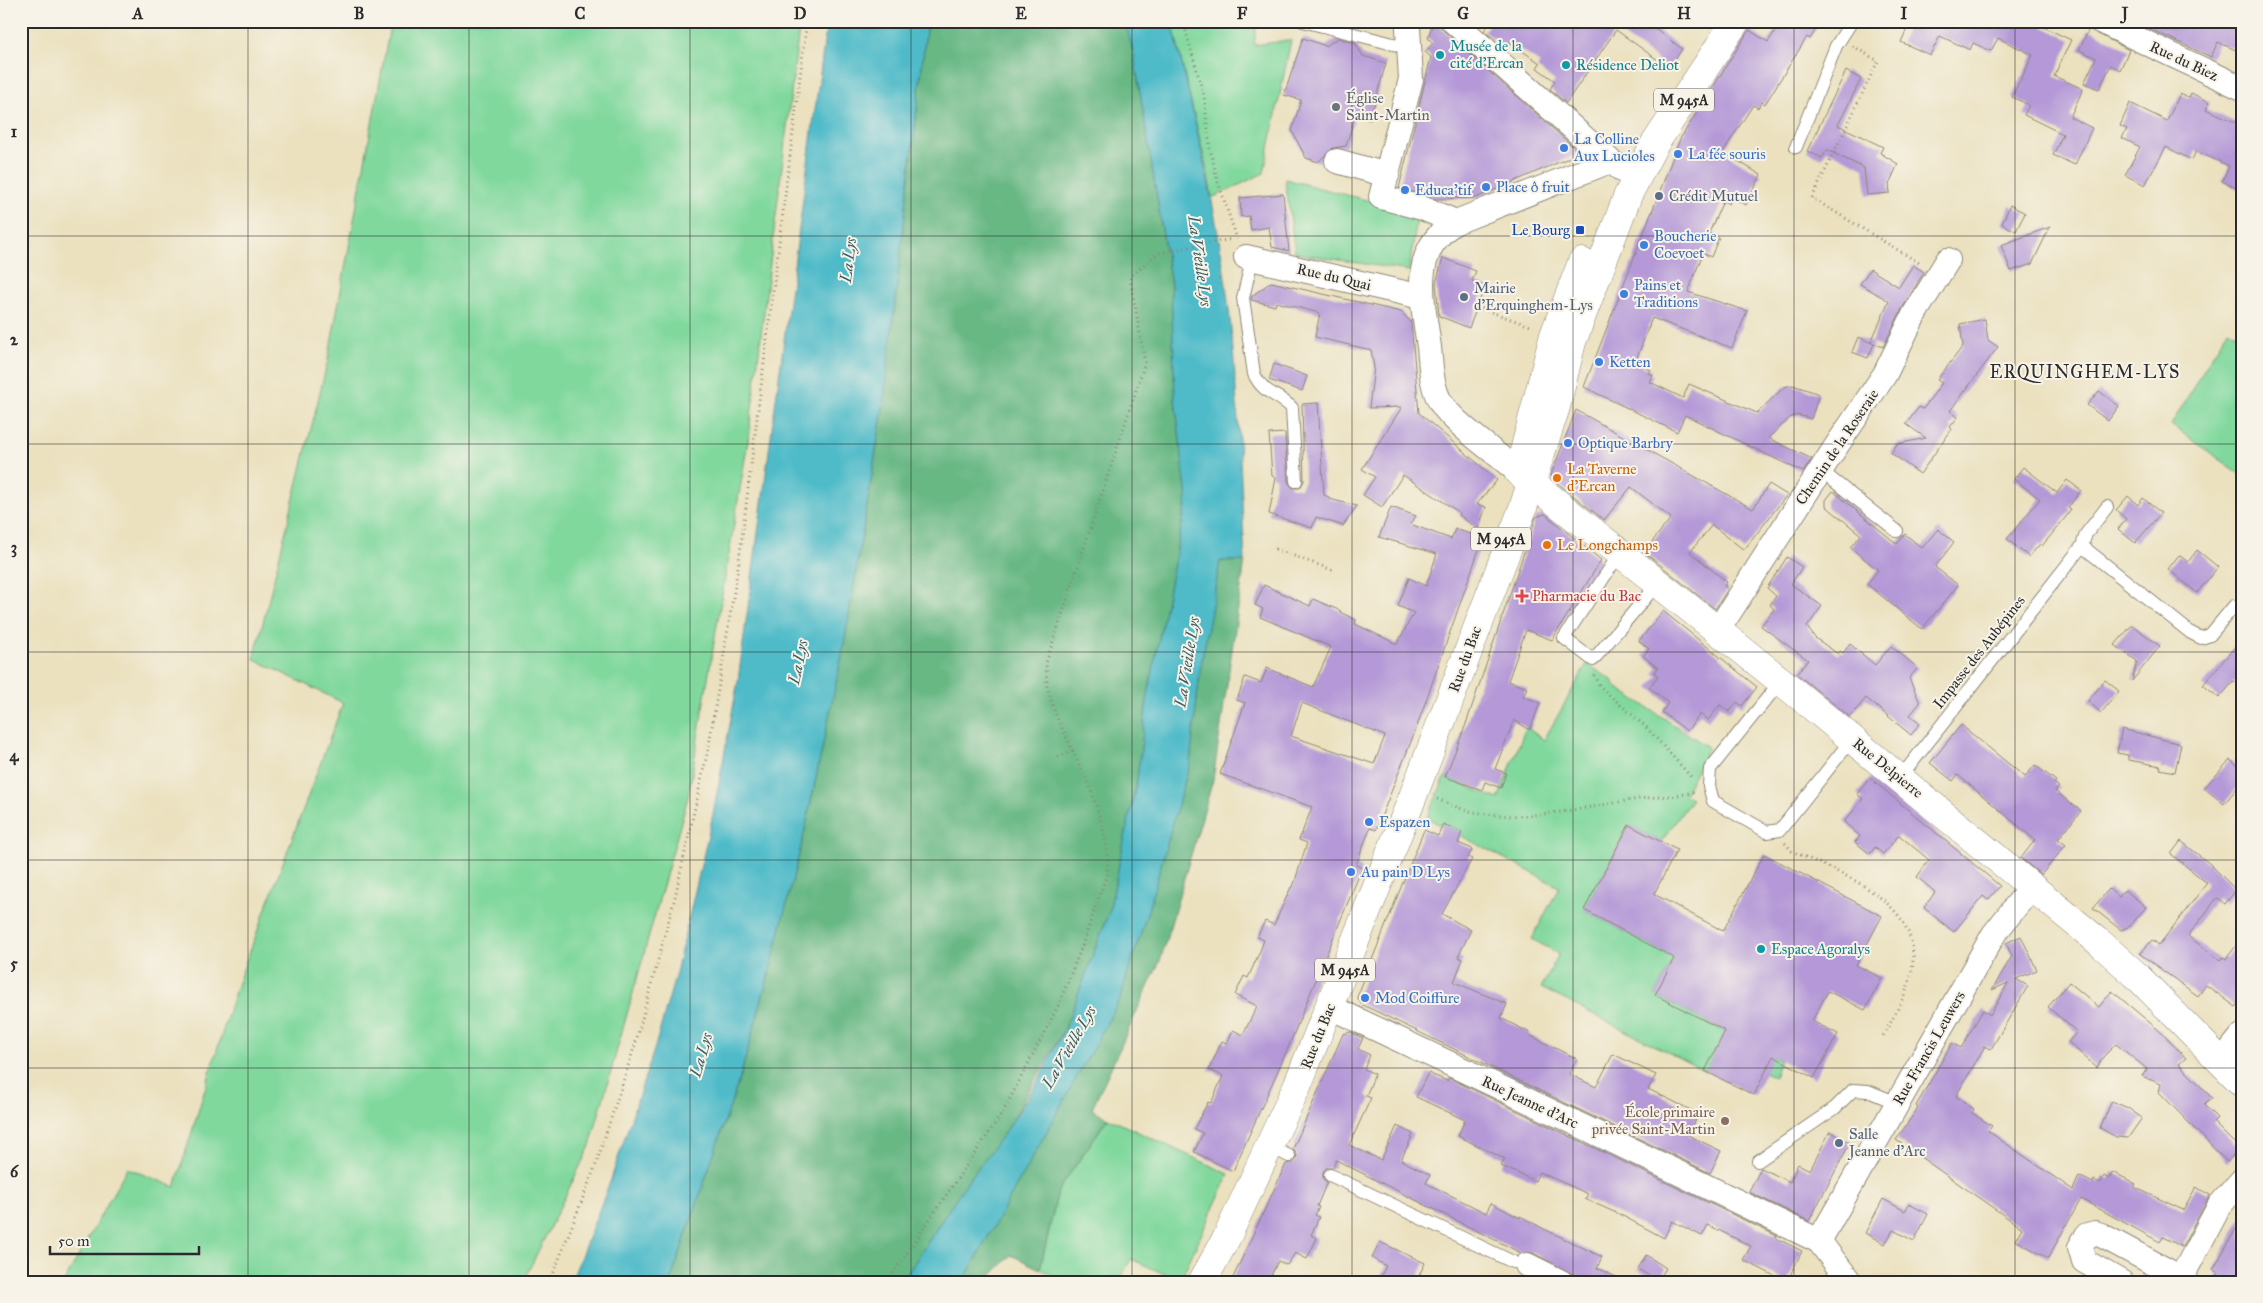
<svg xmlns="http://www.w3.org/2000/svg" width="2263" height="1303" font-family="'IM FELL Great Primer',serif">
<rect width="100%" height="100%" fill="#f7f3e8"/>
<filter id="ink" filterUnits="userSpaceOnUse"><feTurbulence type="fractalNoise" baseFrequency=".02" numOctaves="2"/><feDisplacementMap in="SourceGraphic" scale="10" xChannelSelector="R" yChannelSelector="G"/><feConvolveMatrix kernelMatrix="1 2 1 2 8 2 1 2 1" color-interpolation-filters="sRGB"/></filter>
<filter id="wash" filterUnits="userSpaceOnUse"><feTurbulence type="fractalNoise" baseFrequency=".0096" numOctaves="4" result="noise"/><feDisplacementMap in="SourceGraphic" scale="20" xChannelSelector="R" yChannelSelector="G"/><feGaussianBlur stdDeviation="1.12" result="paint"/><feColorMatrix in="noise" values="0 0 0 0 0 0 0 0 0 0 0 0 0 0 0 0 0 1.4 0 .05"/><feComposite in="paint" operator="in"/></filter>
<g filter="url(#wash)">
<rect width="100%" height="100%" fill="#ebe1bf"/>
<!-- green -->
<path fill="#80d89d" stroke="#568264" d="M391 21H800L748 441 688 797 590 1146 523 1282H64L127 1168 175 1187 236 988 343 703 254 659 328 360Z
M1172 21H1257L1254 45 1291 40 1264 173 1212 198 1208 174Z
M1285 179 1413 212 1417 219 1409 271 1295 253Z
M2228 329 2242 337V475L2171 425Z
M1587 664 1612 680 1616 687 1708 747 1684 795 1692 799 1661 842 1629 825 1584 910 1674 958 1655 995 1780 1060 1774 1077 1717 1048 1705 1071 1541 988 1559 954 1532 939 1559 887 1427 818 1445 777 1498 799 1526 727 1544 740Z
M1108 1118 1229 1174 1180 1281 1131 1259 1119 1282H1068L1040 1269 1058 1191Z"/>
<!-- forest -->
<path fill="#68b884" stroke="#4a7258" d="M927 21H1125L1134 55 1171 285 1175 399 1187 498 1147 700 1137 780 1109 912 1067 1024 1008 1128 960 1192 902 1282H670L741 1074 770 970 804 834 843 650 883 408Z
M1220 561H1245L1213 780 1160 961 1092 1109 1108 1118 1058 1191 1040 1269 1011 1255 985 1282H963L1119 1001 1147 914 1190 763 1200 671Z"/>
<!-- water -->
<path fill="#4fbbc9" stroke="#3d737a" d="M827 21H927L883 408 843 650 804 834 770 970 741 1074 670 1282H571L610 1182 655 1047 675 977 713 814 738 681Z
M1125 21H1172C1192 109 1214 196 1226 285 1238 376 1240 470 1245 561H1220L1200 671 1190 763 1147 914 1119 1001 963 1282H902L960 1192 1008 1128 1036 1084 1067 1024 1109 912 1137 780 1147 700 1187 498 1175 399 1171 285 1134 55Z"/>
<g id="blocks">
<!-- building -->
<path fill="#b498d7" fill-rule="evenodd" d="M1433 21 1440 25 1444 31 1580 153 1476 198 1436 199 1399 188 1431 57 1425 52 1433 43 1428 38Z
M1491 21H1646L1682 49 1669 68 1616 30 1566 103 1550 89 1555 81 1537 68 1540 63 1509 42 1505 47 1484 31Z
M1781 21H1821L1810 39 1807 37 1765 104 1762 102 1758 108 1753 105 1723 152 1761 175 1746 205 1732 197 1729 204 1723 201 1709 233 1719 237 1711 257 1703 253 1688 292 1747 311 1732 348 1652 318 1635 363 1651 370 1649 374 1653 375 1650 382 1683 398 1689 384 1757 413 1784 387 1793 385 1819 394 1811 419 1798 415 1791 417 1768 438 1812 459 1803 472 1685 415 1677 432 1584 387 1680 139 1749 30 1768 42Z
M1908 21H2031L2071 40 2054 76 2083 89 2070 117 2092 128 2075 165 2053 155 2063 134 2024 115 2029 105 2012 97 2033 55 1998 38 1991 51 1973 43 1970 50 1940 36 1930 55 1901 42 1910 22Z
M2133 21H2242V53L2218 42 2211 57Z
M2089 29 2129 50 2120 70 2111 65 2099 89 2084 83 2096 58 2079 50Z
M1303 38 1326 46 1338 38 1351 42 1355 43 1363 56 1386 63 1370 120 1355 116 1346 146 1333 148 1318 162 1306 158 1292 131 1301 100 1284 95Z
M1846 71 1861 79 1838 125 1883 147 1880 153 1898 164 1889 184 1890 193 1867 195 1864 168 1827 150 1822 158 1807 151Z
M2191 93 2210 102 2206 109 2242 125V191L2222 181 2229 166 2196 151 2192 160 2166 147 2145 185 2125 175 2140 147 2122 138 2127 129 2120 126 2130 103 2167 121 2180 94 2189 98Z
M1283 194 1289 251 1272 247 1269 227 1251 230 1249 216 1241 217 1240 198Z
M2010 205 2025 213 2016 231 2002 224Z
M2050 227 2032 264 2011 271 2001 245Z
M1443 258 1476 271 1472 281 1485 286 1469 328 1439 316 1436 283Z
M1913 265 1924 272 1903 307 1883 347 1871 342 1889 301 1860 284 1870 269 1899 287Z
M1271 282 1401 312 1411 322 1419 413 1497 480 1477 504 1486 507 1478 529 1459 515 1460 513 1403 475 1382 507 1363 495 1375 477 1362 469 1402 407 1369 408 1374 367 1371 350 1315 337 1320 313 1276 302 1275 306 1251 300 1252 296Z
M1985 319 1988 340 1998 347 1950 411 1958 417 1950 427 1952 429 1920 474 1891 453 1897 444 1926 438 1906 424 1919 407 1923 409 1942 383 1937 380 1963 346 1960 324Z
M1858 337 1874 344 1868 358 1852 352Z
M1274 364 1307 376 1302 391 1269 380Z
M2099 391 2119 406 2108 421 2087 405Z
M1318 403 1324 495 1329 497V499L1357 506 1343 526 1316 517 1312 528 1269 514 1276 478 1272 476 1269 434 1285 433 1288 482 1293 488H1300L1304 481 1302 404Z
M1576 410 1753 509 1769 484 1787 495 1744 550 1712 525 1690 552 1727 582 1724 586 1728 589 1715 609 1644 552 1671 518 1631 487 1604 520 1552 479 1551 475Z
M2023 467 2057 493 2067 480 2081 490 2068 508 2071 510 2065 518 2042 546 2040 544 2029 557 2007 539 2040 499 2014 479Z
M1833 491 1897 544 1905 534 1922 548 1938 529 1954 542 1935 567 1958 585 1922 629 1867 584 1878 570 1850 547 1861 535 1826 506V500Z
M2128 496 2138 505 2143 498 2161 513 2135 543 2118 529 2126 519 2116 510Z
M1391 507 1416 516 1410 524 1451 539 1455 529 1483 538 1416 729 1376 830 1370 828 1356 865 1362 868 1288 1048 1233 1171 1194 1152 1203 1133 1194 1129 1208 1102 1211 1103 1223 1076 1209 1070 1216 1054 1222 1041 1227 1043 1233 1030 1243 1035 1257 1006 1235 995 1244 976 1248 978 1260 951 1264 940 1257 937 1265 921 1274 925 1291 887H1293L1307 843 1299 840 1312 807 1220 774 1245 703 1237 700 1245 677 1261 683 1267 668 1313 687 1331 647 1260 617 1263 609 1255 605 1264 585 1310 606 1313 599 1341 611 1340 612 1356 620 1355 624 1397 644 1414 613 1398 606 1409 578 1426 586 1437 554 1379 537ZM1302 703 1385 736 1374 764 1291 736Z
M1545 514 1601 560 1552 640 1526 630 1508 681 1527 688 1523 696 1540 703 1530 730 1514 720 1495 769 1506 773 1501 788 1485 782 1482 790 1445 777 1466 724 1536 517Z
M2197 550 2218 567 2197 593 2168 569 2179 555 2188 562Z
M1787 557 1802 567 1791 584 1822 606 1807 627 1815 638 1838 654 1840 651 1843 653 1850 644 1875 665 1891 646 1918 668 1909 678 1920 703 1910 715 1920 723 1911 735 1866 698 1850 717 1797 674 1808 660 1761 626 1774 609 1770 605 1776 596 1767 588Z
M1663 611 1757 687 1742 706 1737 702 1729 712 1720 705 1708 720 1700 714 1687 731 1662 712 1668 703 1649 687 1658 676 1654 673 1658 668 1643 656 1649 649 1639 641Z
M2132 625 2160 646 2132 681 2137 661 2115 645Z
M2242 638V687L2234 681 2219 698 2203 685Z
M2105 680 2119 691 2101 713 2088 701Z
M1961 725 2025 777 2035 765 2056 781 2054 783 2059 787 2055 791 2081 811 2058 839 2066 845 2041 875 2021 858 2035 840 1958 775 1953 781 1930 763Z
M2122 729 2181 744 2175 772 2160 769 2161 766 2128 760V755L2117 753Z
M2230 760 2242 769V782L2224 804 2204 788Z
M1870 778 2000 886 1988 900 1983 896 1954 932 1924 908 1935 892 1917 877 1929 860 1899 835 1883 854 1875 847 1870 854 1855 842 1860 836 1844 822 1863 799 1857 794Z
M1443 824 1462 832 1458 843 1473 849 1468 857 1472 859 1442 914 1471 930 1458 957 1463 959 1454 982 1507 1004 1501 1018 1530 1033 1529 1035 1577 1059 1569 1074 1596 1087 1613 1054 1656 1075 1648 1089 1699 1114 1688 1135 1721 1151 1710 1173 1361 1004 1357 997 1424 830 1438 836Z
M1629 825 1677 850 1654 894 1723 931 1764 854 1882 916 1856 965 1882 978 1865 1010 1828 991 1812 1021 1838 1034 1814 1078 1773 1056 1754 1095 1705 1071 1725 1031 1655 995 1674 958 1584 910Z
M2181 841 2210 864 2236 890 2225 904 2217 898 2188 936 2220 960 2223 957 2226 959 2242 938V999L2236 1007 2206 985 2198 996 2140 954 2152 940 2159 945 2207 883 2171 854Z
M2109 889 2119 897 2125 890 2146 907 2130 926 2121 930 2093 908Z
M2021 936 2037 970 2016 979 2028 986 1991 1049 1985 1046 1956 1096 1974 1109 1972 1113 1992 1126 1988 1131 2073 1190 2079 1176 2093 1183 2094 1180 2100 1183 2104 1176 2109 1179 2113 1172 2136 1184 2134 1187 2183 1210 2196 1187 2210 1195 2182 1247 2163 1237 2160 1242 2081 1199 2048 1258 2015 1240 2022 1228 1896 1140 1918 1108 1916 1106 1952 1043 1961 1048 1983 1010 1990 1015 2008 983 1992 990 2012 956 2006 943Z
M2069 982 2099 1007 2112 991 2161 1032 2186 1058 2179 1064 2212 1098 2204 1105 2217 1118 2213 1122 2240 1149 2227 1162 2159 1092 2161 1084 2142 1076 2147 1069 2116 1044 2103 1057 2097 1068 2068 1042 2077 1032 2048 1007Z
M1350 1032 1363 1038 1358 1049 1370 1055 1364 1069 1375 1074 1366 1096 1371 1098 1349 1145 1381 1160 1397 1126 1413 1134 1401 1160 1430 1175 1426 1183 1486 1213 1491 1203 1520 1218V1216L1544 1229 1602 1257 1597 1268 1627 1282H1588L1533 1253H1521L1336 1160 1333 1168H1326L1323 1172V1179L1327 1182 1317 1206 1319 1207 1315 1215 1319 1217 1311 1235 1317 1238 1307 1259 1295 1253 1287 1265 1278 1261 1268 1282H1231L1286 1164 1293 1163 1296 1160 1297 1155 1293 1149 1343 1034Z
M1428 1073 1447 1081 1449 1078 1777 1236 1776 1238 1802 1251 1787 1282 1743 1260 1751 1246 1708 1225 1702 1236 1672 1221 1664 1238 1621 1215 1585 1199 1588 1194 1566 1184 1539 1172 1535 1181 1501 1166 1505 1159 1458 1136 1465 1120 1416 1097Z
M2112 1101 2128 1108 2142 1118 2128 1138 2116 1137 2100 1128Z
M1830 1131 1850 1143 1809 1221 1749 1192 1761 1168 1790 1182 1798 1164 1810 1170Z
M1883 1199 1905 1211 1909 1204 1928 1214 1914 1241 1893 1230 1885 1244 1865 1233Z
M2242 1218V1282H2214L2218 1273 2213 1270Z
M1380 1242 1425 1263 1416 1282H1378L1386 1266 1372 1258Z
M1646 1255 1666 1268 1658 1281 1638 1269Z"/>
</g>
</g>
<g filter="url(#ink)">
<use href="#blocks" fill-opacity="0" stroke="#8b8675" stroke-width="1"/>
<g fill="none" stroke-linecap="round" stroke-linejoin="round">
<defs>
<path id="lane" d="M1303 21 1409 48
M1796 147 1836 46 1852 21
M1252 259 1243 298 1254 374C1264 395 1277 393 1292 408L1296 481
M1820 470 1897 531
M2082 546 2191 633 2201 638 2210 635 2234 606
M1620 553 1564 638 1593 660 1658 583
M1781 681 1710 769 1709 786 1713 801 1767 832 1780 830 1852 739
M1900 778 2082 546 2086 534 2107 507
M1270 1147 1289 1156
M1758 1161 1835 1108 1853 1090 1868 1091 1897 1103
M1330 1175 1513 1262"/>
<path id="street" d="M1410 21 1408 28 1411 79 1381 197 1422 208 1456 222
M1453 21 1610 161
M2100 21 2242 88
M1337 161 1387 175
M1246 257 1422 297
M1518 472C1498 454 1454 424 1441 403 1431 387 1431 365 1429 347 1423 301 1408 250 1456 222L1610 161 1635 179
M1718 630 1835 448 1885 374 1915 313 1948 260
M1330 1007 1567 1119 1819 1241 1850 1282
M2221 1062 2242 1036
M1819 1241 1994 934 2032 886
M1527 1265 1561 1282
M2121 1282 2084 1261 2080 1247 2087 1235 2095 1233 2101 1235 2181 1278
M2179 1282 2220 1205 2242 1180"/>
<path id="secondary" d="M1518 472 1786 685 2099 942 2136 975 2242 1083"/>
<path id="primary" d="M1523 455 1554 335 1582 262
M1202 1282 1227 1237 1298 1084 1410 804 1523 508 1556 407 1572 342 1628 195 1654 145 1736 21"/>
</defs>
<!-- lane casing -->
<use href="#lane" stroke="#8b8675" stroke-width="14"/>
<!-- street casing -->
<use href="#street" stroke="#8b8675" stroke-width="26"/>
<!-- secondary casing -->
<use href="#secondary" stroke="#8b8675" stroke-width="29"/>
<!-- primary casing -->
<use href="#primary" stroke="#8b8675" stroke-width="29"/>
<!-- path -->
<path stroke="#8b8675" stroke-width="3" stroke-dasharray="1 4" stroke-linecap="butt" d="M1183 21 1204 96 1210 148 1217 179 1237 239
M1853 46 1878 61 1812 198 1921 264
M1477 307 1533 327
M1275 549 1335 571
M1594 675 1600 687 1647 728 1693 779
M1058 757 1074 750
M1437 799C1451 805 1465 811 1480 813 1534 822 1587 806 1639 799 1659 796 1677 797 1696 791
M1785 843 1792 851C1846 876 1930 904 1910 979 1904 1000 1892 1019 1882 1038
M550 1282 595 1167 635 1045 675 897 709 745 739 561 807 21
M887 1282 1003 1112 1058 1006 1081 949 1107 874 1108 858 1104 831 1090 787 1055 713 1047 687 1046 663 1145 363 1130 277 1158 253 1232 239"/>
<!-- lane -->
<use href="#lane" stroke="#fff" stroke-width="12"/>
<!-- street -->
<use href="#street" stroke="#fff" stroke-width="24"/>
<!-- secondary -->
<use href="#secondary" stroke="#fff" stroke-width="28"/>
<!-- primary -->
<use href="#primary" stroke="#fff" stroke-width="28"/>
</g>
</g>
<!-- grid -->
<path fill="none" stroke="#2b2b2b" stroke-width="1" stroke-opacity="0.55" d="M248 21V1282M469 21V1282M690 21V1282M911 21V1282M1132 21V1282M1352 21V1282M1573 21V1282M1794 21V1282M2015 21V1282M21 236H2242M21 444H2242M21 652H2242M21 860H2242M21 1068H2242"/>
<!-- markers -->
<g fill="#0f9aa8" stroke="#f7f3e8" stroke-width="2">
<circle cx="1440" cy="55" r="5"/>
<circle cx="1566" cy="65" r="5"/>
<circle cx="1761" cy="949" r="5"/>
</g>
<circle fill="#6b7280" stroke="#f7f3e8" stroke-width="2" cx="1336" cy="107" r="5"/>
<g fill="#3f7fe0" stroke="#f7f3e8" stroke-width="2">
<circle cx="1564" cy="148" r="5"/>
<circle cx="1678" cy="154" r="5"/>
<circle cx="1486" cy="187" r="5"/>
<circle cx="1405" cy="190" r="5"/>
<circle cx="1644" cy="245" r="5"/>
<circle cx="1624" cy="294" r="5"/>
<circle cx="1599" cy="362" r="5"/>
<circle cx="1568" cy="443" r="5"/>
<circle cx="1369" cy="822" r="5"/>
<circle cx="1351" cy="872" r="5"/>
<circle cx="1365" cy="998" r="5"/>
</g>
<g fill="#5c6f8a" stroke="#f7f3e8" stroke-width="2">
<circle cx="1659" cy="196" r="5"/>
<circle cx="1464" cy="297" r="5"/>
<circle cx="1839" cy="1143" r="5"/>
</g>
<rect fill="#1a4fb4" stroke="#f7f3e8" stroke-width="2" x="1575" y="225" width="10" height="10" rx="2.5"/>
<g fill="#e8710a" stroke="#f7f3e8" stroke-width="2">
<circle cx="1557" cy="478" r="5"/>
<circle cx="1547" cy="545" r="5"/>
</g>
<path fill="#e0444e" stroke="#f7f3e8" stroke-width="2" d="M1519.5 588.5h5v5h5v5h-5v5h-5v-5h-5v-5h5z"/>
<circle fill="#8d6e63" stroke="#f7f3e8" stroke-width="2" cx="1725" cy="1121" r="5"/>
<g text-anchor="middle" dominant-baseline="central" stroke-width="4" stroke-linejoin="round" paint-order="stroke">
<!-- shield labels -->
<g fill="#f7f3e8" stroke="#686764" stroke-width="1">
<rect x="1654" y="88.5" width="60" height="23" rx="4"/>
<rect x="1471" y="527.5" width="60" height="23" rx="4"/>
<rect x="1315" y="958.5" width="60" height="23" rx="4"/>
</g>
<g font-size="14" font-weight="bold" fill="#2b2b2b">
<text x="1684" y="100">M 945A</text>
<text x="1501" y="539">M 945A</text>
<text x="1345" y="970">M 945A</text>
</g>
<!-- culture labels -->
<g font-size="15" fill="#0d838f" stroke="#f7f3e8" text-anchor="start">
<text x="1450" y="46">Musée de la<tspan x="1450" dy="17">cité d'Ercan</tspan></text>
<text x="1576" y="65">Résidence Deliot</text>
<text x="1771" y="949">Espace Agoralys</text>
</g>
<!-- street labels -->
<g font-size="15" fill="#2b2b2b" stroke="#f7f3e8">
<text transform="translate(2184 61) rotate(25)">Rue du Biez</text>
<text transform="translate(1334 277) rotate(13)">Rue du Quai</text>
<text transform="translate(1837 447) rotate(-56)">Chemin de la Roseraie</text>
<text transform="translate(1979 652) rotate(-52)">Impasse des Aubépines</text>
<text transform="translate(1465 659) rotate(-70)">Rue du Bac</text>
<text transform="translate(1888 768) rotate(39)">Rue Delpierre</text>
<text transform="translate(1318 1036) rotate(-68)">Rue du Bac</text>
<text transform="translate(1929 1048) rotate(-60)">Rue Francis Leuwers</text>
<text transform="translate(1530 1102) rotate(25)">Rue Jeanne d'Arc</text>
</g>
<!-- worship labels -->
<g font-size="15" fill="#5b616d" stroke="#f7f3e8" text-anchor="start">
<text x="1346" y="98">Église<tspan x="1346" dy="17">Saint-Martin</tspan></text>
</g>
<!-- shop labels -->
<g font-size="15" fill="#366cbe" stroke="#f7f3e8" text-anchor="start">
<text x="1574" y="139">La Colline<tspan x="1574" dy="17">Aux Lucioles</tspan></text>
<text x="1688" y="154">La fée souris</text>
<text x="1496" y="187">Place ô fruit</text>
<text x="1415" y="190">Educa'tif</text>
<text x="1654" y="236">Boucherie<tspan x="1654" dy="17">Coevoet</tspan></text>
<text x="1634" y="285">Pains et<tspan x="1634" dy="17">Traditions</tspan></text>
<text x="1609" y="362">Ketten</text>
<text x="1578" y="443">Optique Barbry</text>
<text x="1379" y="822">Espazen</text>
<text x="1361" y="872">Au pain D Lys</text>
<text x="1375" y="998">Mod Coiffure</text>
</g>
<!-- service labels -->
<g font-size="15" fill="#4e5e75" stroke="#f7f3e8" text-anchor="start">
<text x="1669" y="196">Crédit Mutuel</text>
<text x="1474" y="288">Mairie<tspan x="1474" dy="17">d'Erquinghem-Lys</tspan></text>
<text x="1849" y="1134">Salle<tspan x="1849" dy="17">Jeanne d'Arc</tspan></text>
</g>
<!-- transit labels -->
<g font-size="15" fill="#164399" stroke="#f7f3e8" text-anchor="end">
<text x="1570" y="230">Le Bourg</text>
</g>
<!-- food labels -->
<g font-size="15" fill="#c56008" stroke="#f7f3e8" text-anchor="start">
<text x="1567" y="469">La Taverne<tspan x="1567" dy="17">d'Ercan</tspan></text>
<text x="1557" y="545">Le Longchamps</text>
</g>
<!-- health labels -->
<g font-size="15" fill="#be3a42" stroke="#f7f3e8" text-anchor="start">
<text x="1532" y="596">Pharmacie du Bac</text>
</g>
<!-- education labels -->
<g font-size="15" fill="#785e54" stroke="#f7f3e8" text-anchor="end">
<text x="1715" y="1112">École primaire<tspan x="1715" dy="17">privée Saint-Martin</tspan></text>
</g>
<!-- water labels -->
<g font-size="16" font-style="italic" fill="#385d62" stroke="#f7f3e8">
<text transform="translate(848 260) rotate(-83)">La Lys</text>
<text transform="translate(1200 261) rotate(82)">La Vieille Lys</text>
<text transform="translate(798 662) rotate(-78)">La Lys</text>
<text transform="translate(1187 662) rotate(-81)">La Vieille Lys</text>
<text transform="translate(1069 1047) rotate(-60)">La Vieille Lys</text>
<text transform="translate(701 1055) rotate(-74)">La Lys</text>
</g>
<!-- quarter labels -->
<g font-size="18" letter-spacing="1" fill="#2b2b2b" stroke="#f7f3e8">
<text x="2085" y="372">ERQUINGHEM-LYS</text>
</g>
</g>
<!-- margin -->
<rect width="2263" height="1303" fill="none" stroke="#f7f3e8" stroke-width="55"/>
<!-- scale -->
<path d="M50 1246v8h149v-8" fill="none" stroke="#2b2b2b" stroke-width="2.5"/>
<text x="58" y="1246" font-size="15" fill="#2b2b2b" stroke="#f7f3e8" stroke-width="4" paint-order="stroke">50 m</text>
<rect x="28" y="28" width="2208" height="1248" fill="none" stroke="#2b2b2b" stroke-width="2"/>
<g font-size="16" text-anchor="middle" font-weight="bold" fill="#2b2b2b">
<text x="138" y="19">A</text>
<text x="359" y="19">B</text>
<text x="580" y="19">C</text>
<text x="800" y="19">D</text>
<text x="1021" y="19">E</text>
<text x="1242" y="19">F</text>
<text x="1463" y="19">G</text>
<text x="1684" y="19">H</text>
<text x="1904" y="19">I</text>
<text x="2125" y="19">J</text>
<text x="14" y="137">1</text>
<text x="14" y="345">2</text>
<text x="14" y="553">3</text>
<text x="14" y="761">4</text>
<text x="14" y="969">5</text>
<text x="14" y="1177">6</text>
</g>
</svg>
